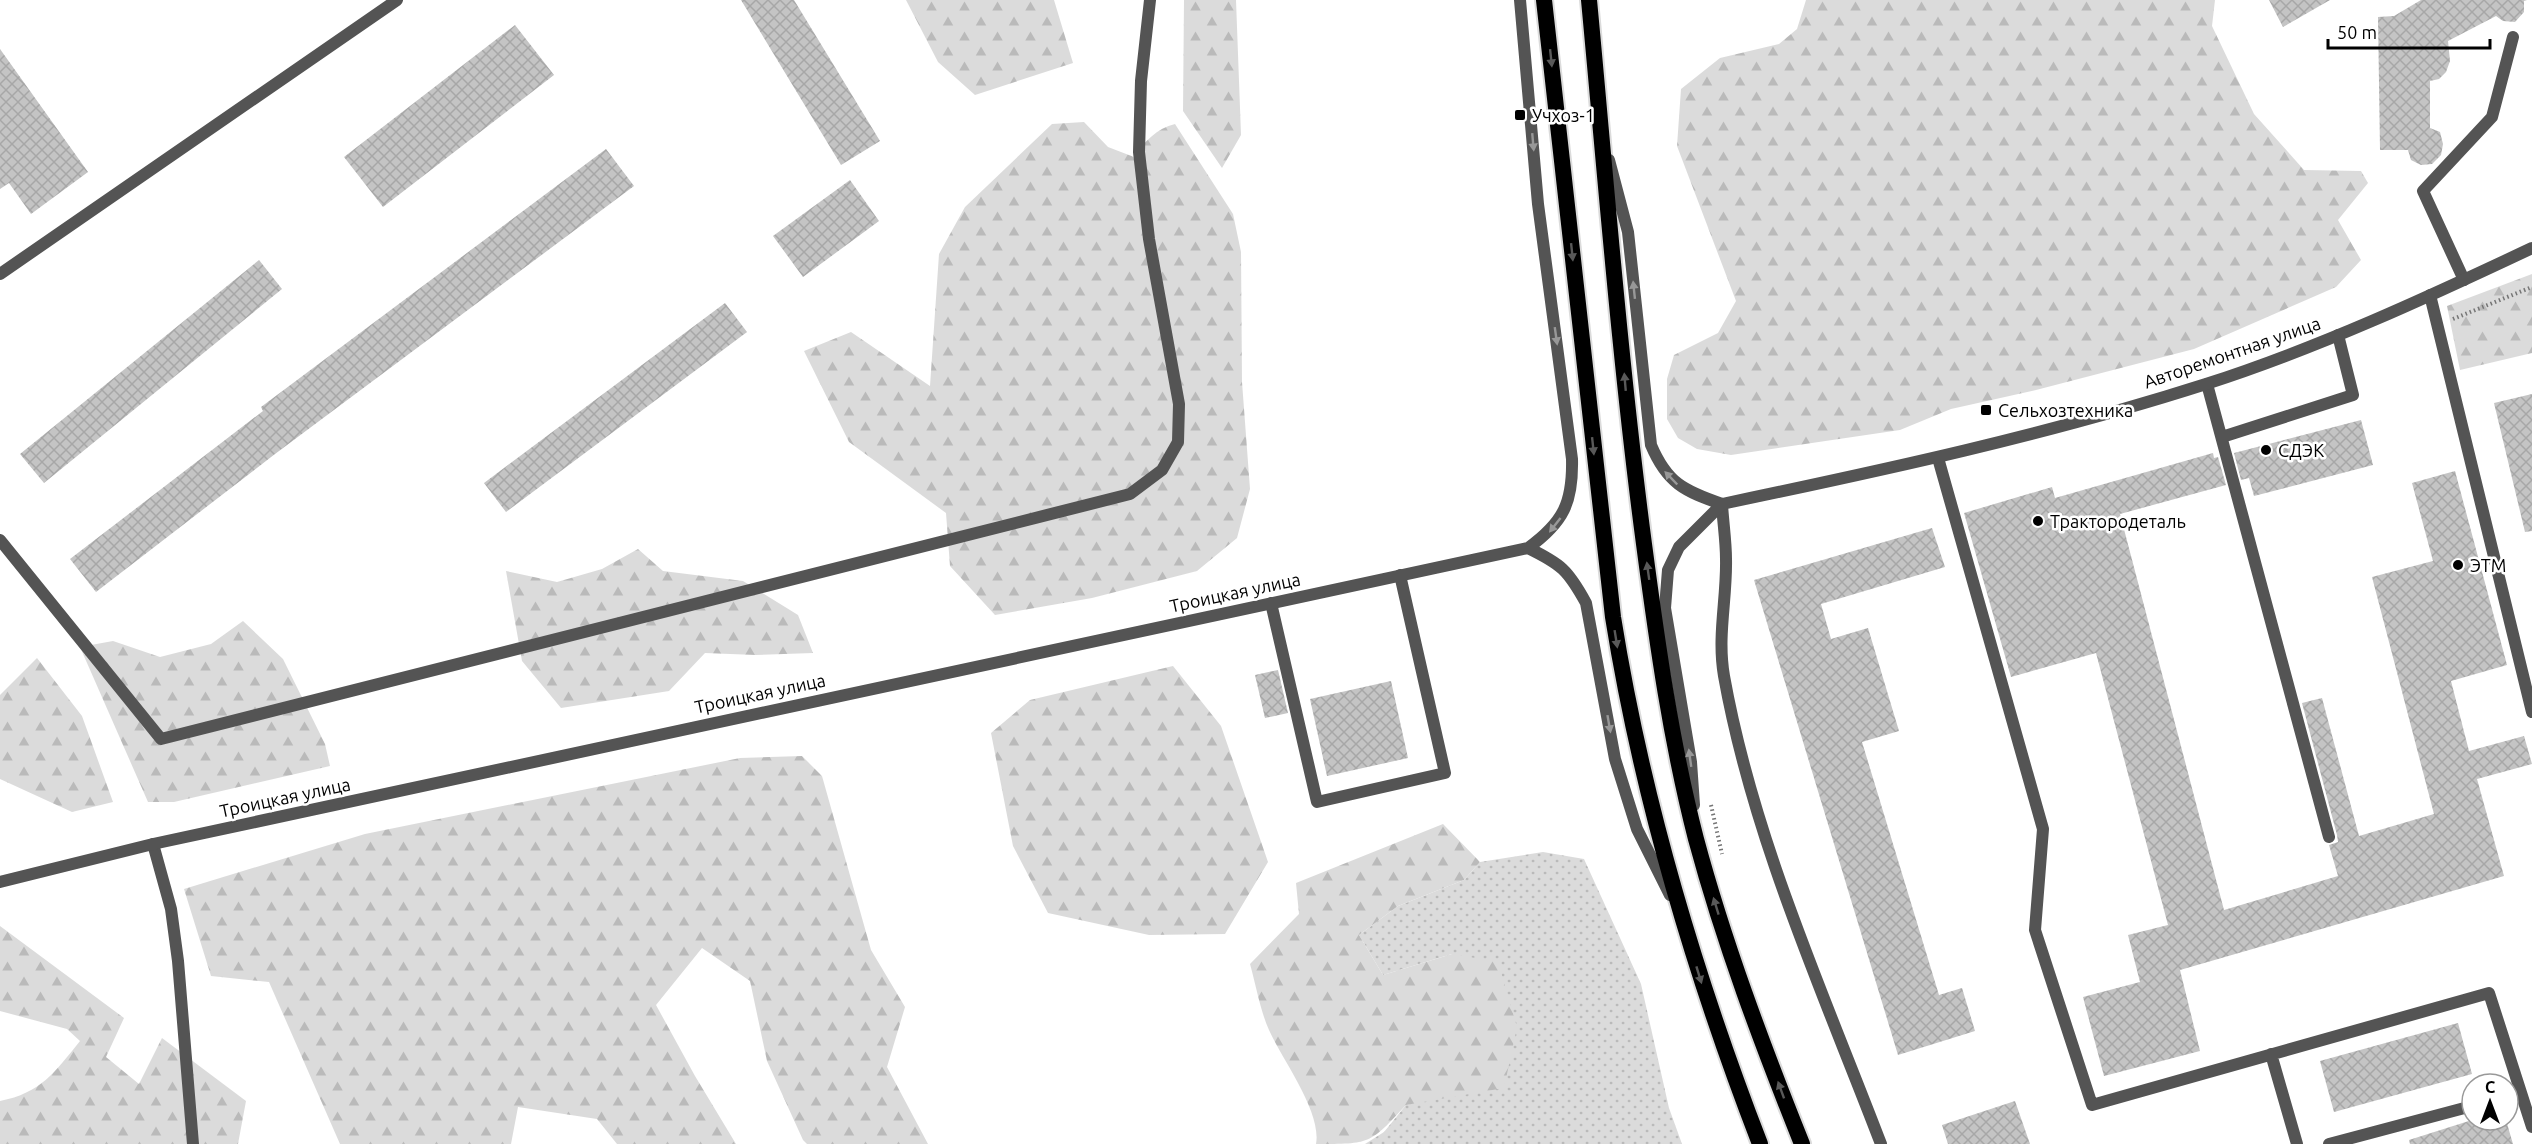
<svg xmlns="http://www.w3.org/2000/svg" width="2532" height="1144" font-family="Ubuntu,sans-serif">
<defs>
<pattern id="grass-dots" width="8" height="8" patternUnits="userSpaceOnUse" patternTransform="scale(1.5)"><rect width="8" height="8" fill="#dbdbdb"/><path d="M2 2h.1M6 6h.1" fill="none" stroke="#bababa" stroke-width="1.8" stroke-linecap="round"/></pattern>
<pattern id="forest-firs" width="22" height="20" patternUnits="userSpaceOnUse" patternTransform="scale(1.5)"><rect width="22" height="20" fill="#dbdbdb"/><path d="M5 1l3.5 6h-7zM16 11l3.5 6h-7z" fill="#bababa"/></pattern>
<pattern id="building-cross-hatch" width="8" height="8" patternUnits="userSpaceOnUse" patternTransform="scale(1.5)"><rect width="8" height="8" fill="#c4c4c4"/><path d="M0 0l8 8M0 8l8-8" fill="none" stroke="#a7a7a7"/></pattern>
</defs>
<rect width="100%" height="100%" fill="#fff"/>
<!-- grass -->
<path fill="url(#grass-dots)" d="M1543 852 1584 859 1641 984 1669 1108 1682 1144H1365L1384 1132 1406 1105 1444 1096 1452 954 1383 975 1359 935 1398 906 1464 880 1480 862Z"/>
<!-- forest -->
<path fill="url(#forest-firs)" d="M906 0H1054L1073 63 975 95 938 62Z
M1184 0H1236L1241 135 1222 168 1183 111Z
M1806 0H2215L2212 26 2254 114 2304 170 2361 171 2368 183 2338 220 2361 260 2336 287 2194 349 2036 390 1951 409 1900 430 1731 455 1697 449 1678 438 1667 419V379L1674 355 1718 333 1736 301 1677 146 1681 89 1720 58 1779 44 1797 29Z
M1084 122 1108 147 1134 157C1144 142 1157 128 1175 124L1233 214 1241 252 1242 382 1250 489 1237 538 1197 571 1092 598 995 615 950 566 946 513 849 442 804 351 851 332 930 386 939 254 965 207 1052 124Z
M2532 274V353L2460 370 2447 306Z
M638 549 663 571 743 581 798 615 813 653 756 655 705 653 669 691 561 708 522 661 506 571 557 582 602 569Z
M243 621 283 659 325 744 330 766 174 802H148L80 647 113 641 160 657 211 644Z
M37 658 82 716 113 802 72 812 0 779V695Z
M1173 666 1221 726 1268 862 1225 934 1149 935 1048 913 1013 846 991 733 1030 700Z
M802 756 822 776 871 950 905 1007 887 1067 928 1144H807L803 1140 767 1061 750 981 702 948 656 1005 695 1076 736 1144H617L597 1119 518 1107 511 1144H340L269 982 211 976 184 889 365 834 740 758Z
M1443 824 1480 862 1464 880 1398 906 1359 935 1383 975 1452 954 1498 962 1517 1027 1504 1088 1406 1105C1370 1144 1371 1144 1316 1144 1322 1112 1283 1061 1269 1030 1260 1010 1256 985 1250 964L1299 914 1296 883Z
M0 926 124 1018 106 1057 139 1084 162 1038 246 1101 238 1144H0V1101C41 1093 55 1072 80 1041L67 1029 0 1011Z"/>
<!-- building -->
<path fill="url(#building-cross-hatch)" d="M741 0H794L880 141 841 165Z
M2269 0H2330L2283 27Z
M2421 0H2527L2524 1V12L2515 22 2503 21 2496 16 2448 41 2450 61 2446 72 2439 79 2430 81V128L2440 132 2443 144 2441 155 2432 164 2421 165 2411 160 2408 150H2380L2378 17 2394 16Z
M515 25 554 75 383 207 344 157Z
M0 49 88 172 31 214 9 183 0 189Z
M606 149 634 186 275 454 96 592 70 559 263 411 261 407Z
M850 180 879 221 803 277 773 236Z
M259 260 282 289 44 483 20 454Z
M725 303 747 332 506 512 484 483Z
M2532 394V531L2525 532 2494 403Z
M2361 420 2373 465 2254 496 2249 478 2241 480 2234 453Z
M2213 453 2214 458 2218 457 2226 485 2120 514 2224 910 2338 876 2329 845 2338 842 2337 835 2302 703 2322 698 2359 836 2434 814 2372 577 2433 561 2412 483 2455 471 2507 665 2451 681 2469 751 2524 736 2532 764 2477 779 2504 876 2180 970 2200 1051 2104 1076 2083 997 2140 982 2128 935 2168 925 2096 653 2011 677 1964 513 2052 487 2055 498Z
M1932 528 1945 567 1821 604 1831 639 1868 628 1899 731 1862 742 1939 995 1962 988 1975 1031 1898 1055 1754 580Z
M1278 670 1288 713 1265 718 1255 675Z
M1391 681 1408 758 1327 776 1310 699Z
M2458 1023 2472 1074 2334 1112 2320 1061Z
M2015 1101 2030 1144H1948L1942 1125Z
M2472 1120H2506L2513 1144H2410L2409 1140Z"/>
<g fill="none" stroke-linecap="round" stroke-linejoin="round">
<defs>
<path id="trunk" d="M1544 0 1613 617C1642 798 1694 973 1760 1144
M1589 0C1606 181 1620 363 1644 544 1657 642 1671 742 1696 839 1724 943 1762 1044 1802 1144"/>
</defs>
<!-- trunk casing -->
<use href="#trunk" stroke="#dbdbdb" stroke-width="20"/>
<!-- path -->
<path stroke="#767676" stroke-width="4" stroke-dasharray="1.5 3" stroke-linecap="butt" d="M2453 319 2532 287
M1711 805 1722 854"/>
<!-- service -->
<path stroke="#545454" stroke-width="12" d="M0 274 397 0
M2464 280 2423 191 2492 117 2513 37
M2430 295 2532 712
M2207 384 2329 837
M2222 437 2353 395 2338 335
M1938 458 2043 829 2035 930 2092 1105 2489 993 2532 1127
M1722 504C1723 522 1726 541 1726 559 1727 598 1717 636 1724 676 1753 838 1823 992 1881 1144
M0 540 161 739 1130 494 1162 470 1178 442 1179 404 1149 239 1139 152 1141 81 1150 0
M1271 603 1317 802 1445 773 1400 575
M2271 1054 2297 1144
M2329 1144 2472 1106"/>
<!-- minor -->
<path stroke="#545454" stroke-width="12" d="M153 844 171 909 178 961 193 1144"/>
<!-- tertiary -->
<path stroke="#545454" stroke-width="12" d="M1609 160 1628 232 1651 445C1667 483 1684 491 1722 504
M1722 504C1884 470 2047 435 2206 384 2318 348 2426 298 2532 248
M1528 548C1561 564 1568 570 1586 603L1615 759 1637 829 1670 895
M1694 805 1691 762 1665 608 1668 570 1679 547 1722 504
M0 882 153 844 1528 548C1564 522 1573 502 1572 459L1538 204 1520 0"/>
<!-- trunk -->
<use href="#trunk" stroke="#000" stroke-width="16"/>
</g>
<!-- one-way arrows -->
<defs><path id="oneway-solid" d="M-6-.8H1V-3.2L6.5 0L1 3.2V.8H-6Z" transform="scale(1.5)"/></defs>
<g fill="#595959">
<use href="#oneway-solid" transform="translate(1551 58) rotate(84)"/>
<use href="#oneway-solid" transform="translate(1572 252) rotate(84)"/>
<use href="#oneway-solid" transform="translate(1625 382) rotate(-95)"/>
<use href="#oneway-solid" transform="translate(1593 446) rotate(84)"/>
<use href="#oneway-solid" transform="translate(1648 571) rotate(-98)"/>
<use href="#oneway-solid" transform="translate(1616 639) rotate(81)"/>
<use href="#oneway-solid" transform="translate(1716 906) rotate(-107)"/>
<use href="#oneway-solid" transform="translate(1699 975) rotate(73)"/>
<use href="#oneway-solid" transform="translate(1781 1090) rotate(-110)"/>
</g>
<g fill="#989898">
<use href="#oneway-solid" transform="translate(1533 142) rotate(85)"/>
<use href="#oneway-solid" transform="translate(1634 290) rotate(-96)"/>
<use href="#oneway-solid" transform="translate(1556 336) rotate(82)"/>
<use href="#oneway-solid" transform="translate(1671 478) rotate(-134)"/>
<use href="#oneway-solid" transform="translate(1555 525) rotate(128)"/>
<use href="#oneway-solid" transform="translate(1609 724) rotate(80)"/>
<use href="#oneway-solid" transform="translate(1690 758) rotate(-98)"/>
</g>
<!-- markers -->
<g fill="#000" stroke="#fff" stroke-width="2">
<rect x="1514" y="109" width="12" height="12" rx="3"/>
<rect x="1980" y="404" width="12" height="12" rx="3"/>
<circle cx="2266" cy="450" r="6"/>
<circle cx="2038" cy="521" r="6"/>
<circle cx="2458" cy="565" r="6"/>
</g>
<g text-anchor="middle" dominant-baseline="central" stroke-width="5" stroke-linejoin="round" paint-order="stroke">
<!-- poi labels -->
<g font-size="18" fill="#000" stroke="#fff" text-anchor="start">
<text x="1532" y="115">Учхоз-1</text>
<text x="1998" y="410">Сельхозтехника</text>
<text x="2278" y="450">СДЭК</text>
<text x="2050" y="521">Трактородеталь</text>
<text x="2470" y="565">ЭТМ</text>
</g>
<!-- street labels -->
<g font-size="18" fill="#000" stroke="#fff">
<text transform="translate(2232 352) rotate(-19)">Авторемонтная улица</text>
<text transform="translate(1235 592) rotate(-12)">Троицкая улица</text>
<text transform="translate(760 693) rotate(-12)">Троицкая улица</text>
<text transform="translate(285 797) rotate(-12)">Троицкая улица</text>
</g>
</g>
<!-- north arrow -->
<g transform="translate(2490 1102)"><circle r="28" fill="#ffffff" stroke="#999999" stroke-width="1.5"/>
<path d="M0-4.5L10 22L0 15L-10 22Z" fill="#000000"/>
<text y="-9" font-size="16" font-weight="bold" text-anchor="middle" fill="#000000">С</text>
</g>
<!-- scale -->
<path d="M2328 39v9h162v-9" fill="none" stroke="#000000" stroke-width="3"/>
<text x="2337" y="39" font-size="18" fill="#000000" stroke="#ffffff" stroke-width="4.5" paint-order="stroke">50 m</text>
</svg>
